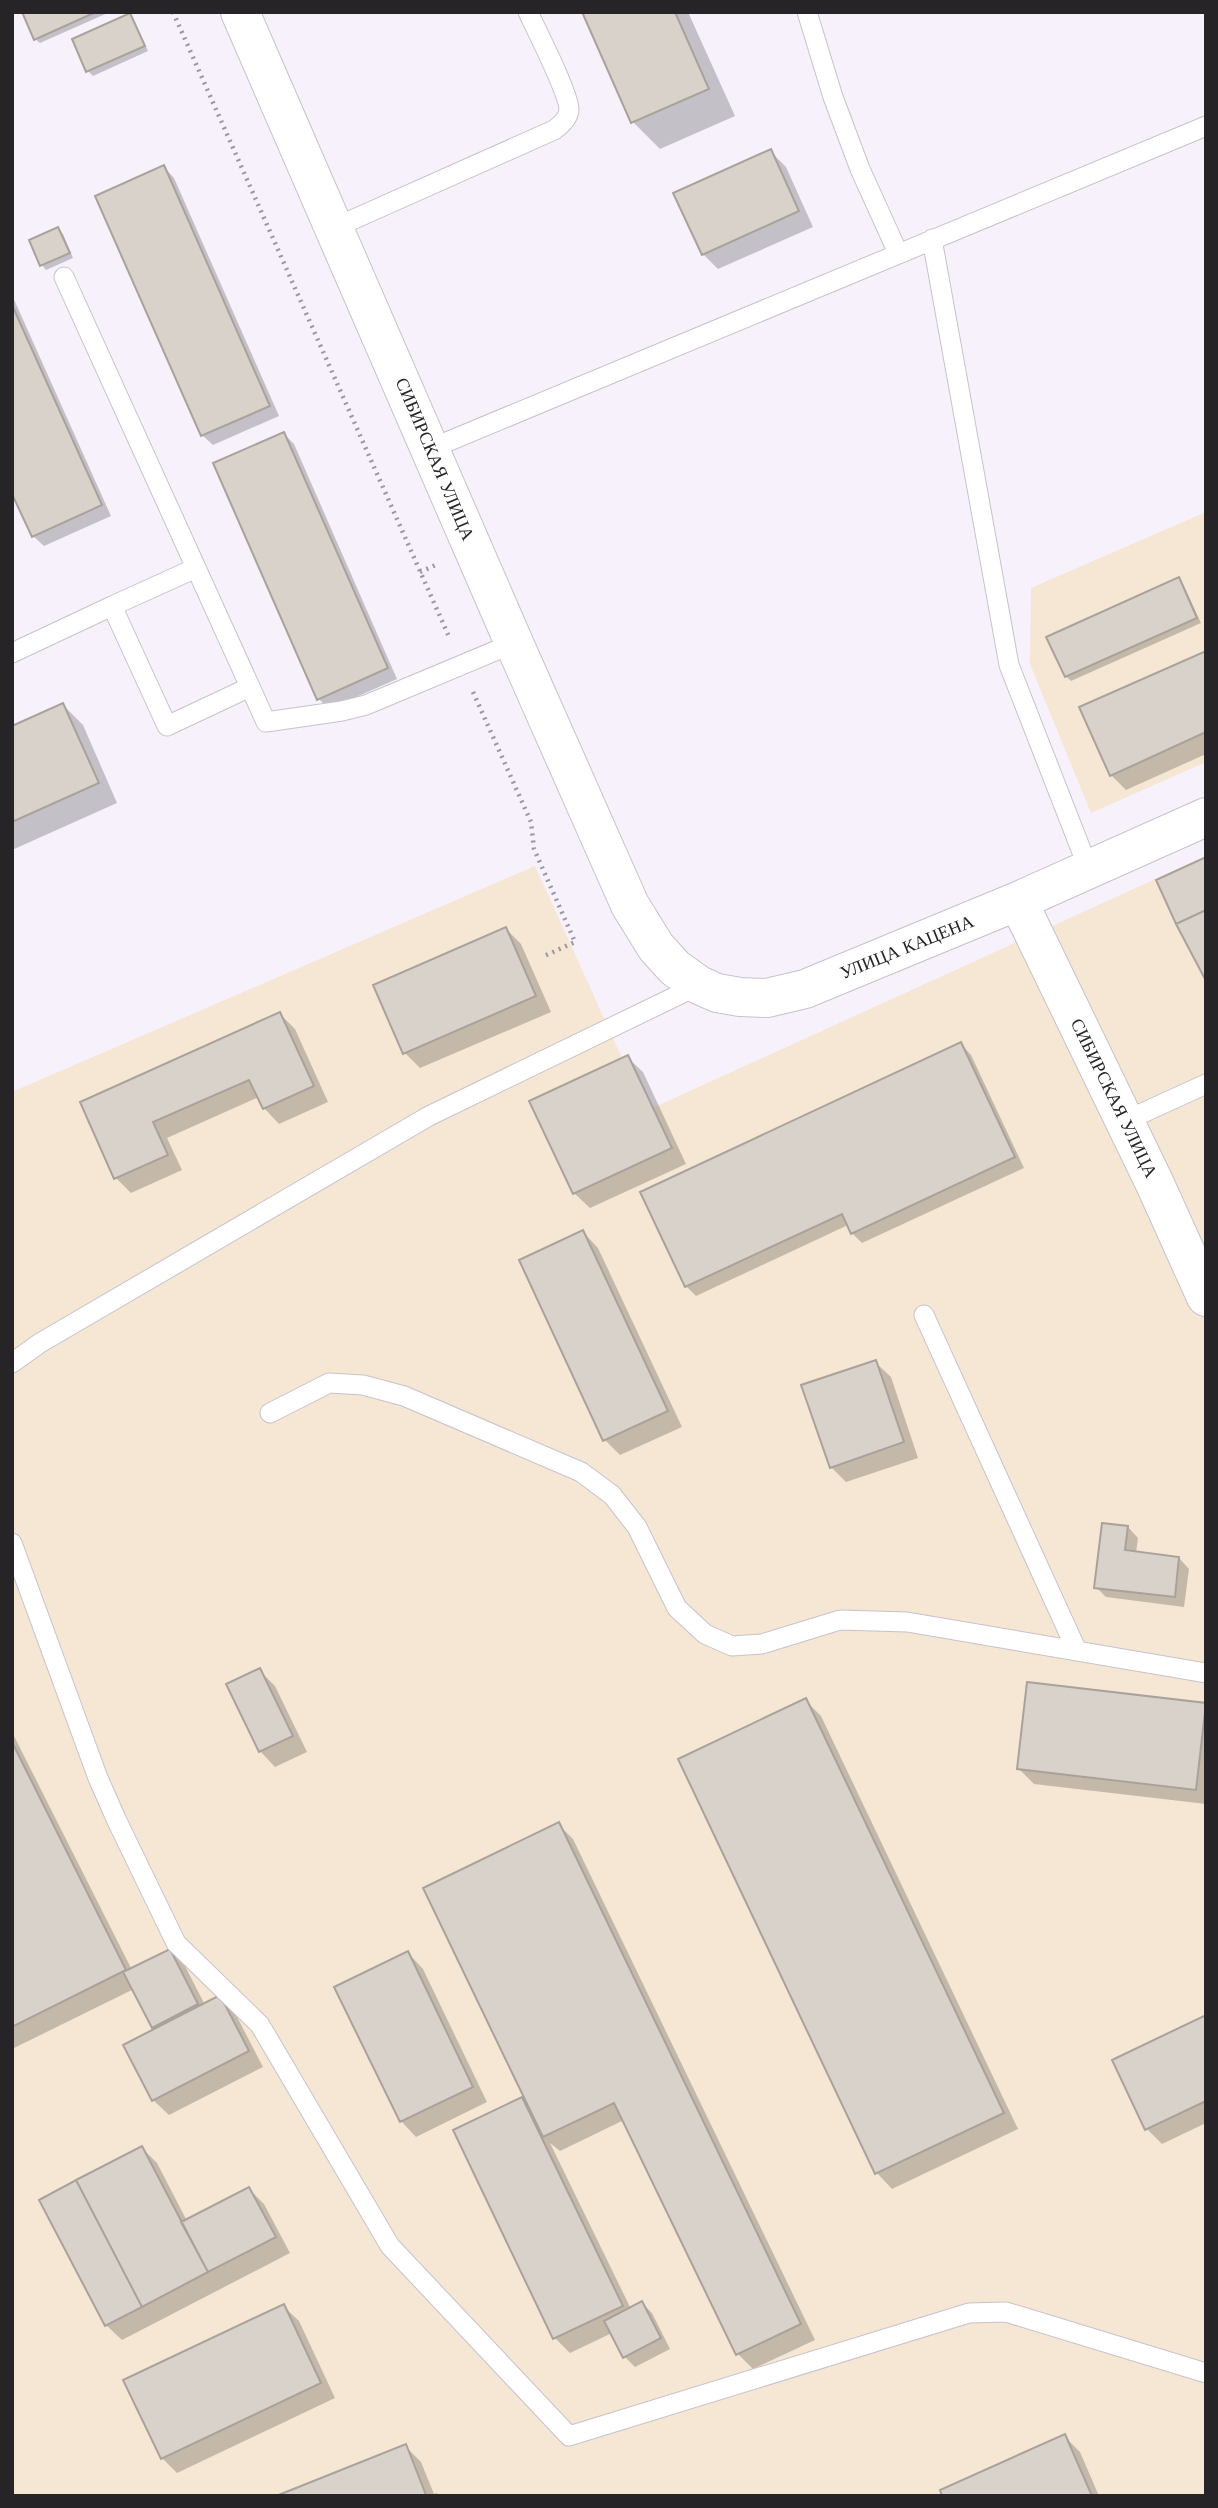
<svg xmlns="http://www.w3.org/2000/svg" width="1218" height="2508" font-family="'Libre Baskerville',serif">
<rect width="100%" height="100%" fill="#f6f1fa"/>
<!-- industrial -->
<path fill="#f5e7d4" d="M1206 512V762L1091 813 1030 664 1031 588Z
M1206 856V2496H12V1092L535 866 646 1111Z"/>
<!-- shadow -->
<path fill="#0003" d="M24 12H110L40 43 35 39Z
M584 12H688L735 116 660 149 633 122Z
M130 15 134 20 148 51 93 76 88 71Z
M770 151 786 167 813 227 718 269 703 254Z
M164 167 174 178 279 416 213 445 202 435Z
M58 229 63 234 73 258 46 270 42 265 31 241Z
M12 295 111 516 44 546 33 536 12 489Z
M284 434 294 444 397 679 329 709 319 699Z
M1179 579 1183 584 1201 623 1071 681 1066 676Z
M1206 653V754L1126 790 1111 775Z
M63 705 83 725 117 803 12 850V727Z
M506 929 521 944 551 1012 420 1068 405 1053Z
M280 1014 295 1029 328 1102 279 1124 264 1108 259 1097 167 1138 182 1170 131 1193 116 1178 82 1103Z
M961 1044 971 1055 1024 1168 862 1243 852 1233 848 1225 696 1296 686 1286Z
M627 1057 643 1072 686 1164 590 1208 574 1193Z
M583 1232 598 1248 682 1427 620 1455 605 1440Z
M875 1362 891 1377 918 1458 846 1482 831 1467Z
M1128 1527 1138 1538 1136 1553 1179 1558 1189 1569 1184 1607 1106 1597 1096 1587Z
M259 1670 275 1686 307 1752 275 1767 260 1751Z
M806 1701 821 1716 1018 2129 892 2189 877 2173 680 1760Z
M1205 1705 1206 1804 1034 1784 1019 1769Z
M12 1732 132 1970 169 1951 185 1966 205 2005 220 1998 235 2013 263 2067 169 2115 153 2100 156 2030 134 1989 14 2048 12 2046Z
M558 1824 573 1839 815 2340 753 2369 738 2354 624 2120 560 2151 550 2143 631 2309 642 2303 652 2313 670 2349 635 2367 625 2357 612 2333 570 2353 555 2338 521 2099 530 2108Z
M408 1953 423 1969 487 2102 416 2137 401 2121Z
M1206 2017V2123L1162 2144 1147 2129Z
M142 2148 157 2163 187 2221 249 2189 264 2204 290 2253 122 2340 106 2325Z
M283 2306 299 2321 335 2398 177 2473 162 2458Z
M1064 2436 1080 2452 1099 2496H944Z
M405 2446 421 2462 434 2494 437 2493 439 2496H281Z"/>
<!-- building -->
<path fill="#d9d2ca" stroke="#a9a29b" stroke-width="2" d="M22 12H96L34 40Z
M582 12H675L709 89 631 123Z
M130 13 145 46 86 72 72 39Z
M771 149 799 211 702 255 673 193Z
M164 165 270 406 201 436 95 196Z
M58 227 70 253 40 266 29 240Z
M12 305 102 505 32 537 12 494Z
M284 432 388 668 317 700 213 463Z
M1179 577 1197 618 1065 677 1046 637Z
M1206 651V732L1110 776 1079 707Z
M63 703 99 783 12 822V726Z
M1206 857V910L1176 924 1156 880Z
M1206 910V981L1176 924Z
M506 927 536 996 403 1054 373 985Z
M280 1012 314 1086 263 1109 249 1080 153 1122 168 1155 114 1179 80 1102Z
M961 1042 1015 1157 851 1234 842 1214 685 1287 640 1192Z
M628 1055 672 1148 573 1194 529 1101Z
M583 1230 668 1411 603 1441 519 1260Z
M876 1360 904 1442 830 1468 801 1385Z
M1102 1523 1128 1526 1125 1550 1179 1557 1175 1597 1094 1588Z
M260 1668 293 1736 259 1752 226 1684Z
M1027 1682 1206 1703 1196 1790 1017 1769Z
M806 1698 1004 2113 875 2174 678 1759Z
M12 1742 126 1970 12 2027Z
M559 1822 801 2324 736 2355 614 2103 543 2137 423 1888Z
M170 1949 198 2004 152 2028 123 1972Z
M408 1951 473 2087 400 2122 334 1987Z
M220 1995 249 2051 152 2101 123 2045Z
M1206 2015V2101L1145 2130 1112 2060Z
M522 2097 623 2306 553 2339 453 2130Z
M142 2146 208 2272 142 2307 76 2180Z
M76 2180 142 2307 105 2326 39 2200Z
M249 2187 276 2237 208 2272 181 2222Z
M642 2301 661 2338 623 2358 604 2321Z
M284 2304 321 2383 161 2459 123 2380Z
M1065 2434 1092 2496H942L940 2490Z
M406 2444 426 2495 276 2496Z"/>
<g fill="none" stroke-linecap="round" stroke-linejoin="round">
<defs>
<path id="lane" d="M807 12 833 97 860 169 898 253
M334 228 554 130C561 125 569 118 569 109 568 92 537 31 528 12
M932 239 1009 665 1089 870
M64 277 266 722 342 711 366 705 514 643
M430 449 1206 126
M112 606 196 568
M12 653 112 606 167 726 250 687
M1125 1121 1206 1084
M924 1315 1077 1651
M12 1363 40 1343 429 1116 699 985
M270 1413 329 1383 363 1385 404 1396 581 1472 612 1495 637 1527 677 1608 705 1634 732 1646 762 1644 840 1620 907 1622 1206 1673
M12 1543 98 1778 117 1821 176 1943 260 2025 390 2246 569 2436 969 2313 1006 2312 1206 2373"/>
<path id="street" d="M240 12 514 643 630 905 656 947 675 968 699 985 717 993 740 997 767 998 805 989 1018 901 1206 817
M1018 901 1155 1184 1206 1297"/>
</defs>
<!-- lane casing -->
<use href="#lane" stroke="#c7c2cb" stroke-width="21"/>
<!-- street casing -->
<use href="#street" stroke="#c7c2cb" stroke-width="40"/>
<!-- path -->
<path stroke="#9b989e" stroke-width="4.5" stroke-dasharray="2 5" stroke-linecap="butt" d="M173 12 450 639
M420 572 438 564
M473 692 531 822 534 849 575 942 542 957"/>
<!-- lane -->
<use href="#lane" stroke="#fff" stroke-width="19"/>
<!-- street -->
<use href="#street" stroke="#fff" stroke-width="38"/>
</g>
<g text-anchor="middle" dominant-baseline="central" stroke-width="7" stroke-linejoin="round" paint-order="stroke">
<!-- street labels -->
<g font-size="18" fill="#262427" stroke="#fff">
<text transform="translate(435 459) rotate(67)">СИБИРСКАЯ УЛИЦА</text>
<text transform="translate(907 947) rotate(-22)">УЛИЦА КАЦЕНА</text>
<text transform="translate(1114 1098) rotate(64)">СИБИРСКАЯ УЛИЦА</text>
</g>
</g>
<!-- border -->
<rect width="1218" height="2508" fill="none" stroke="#262427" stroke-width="28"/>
</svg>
